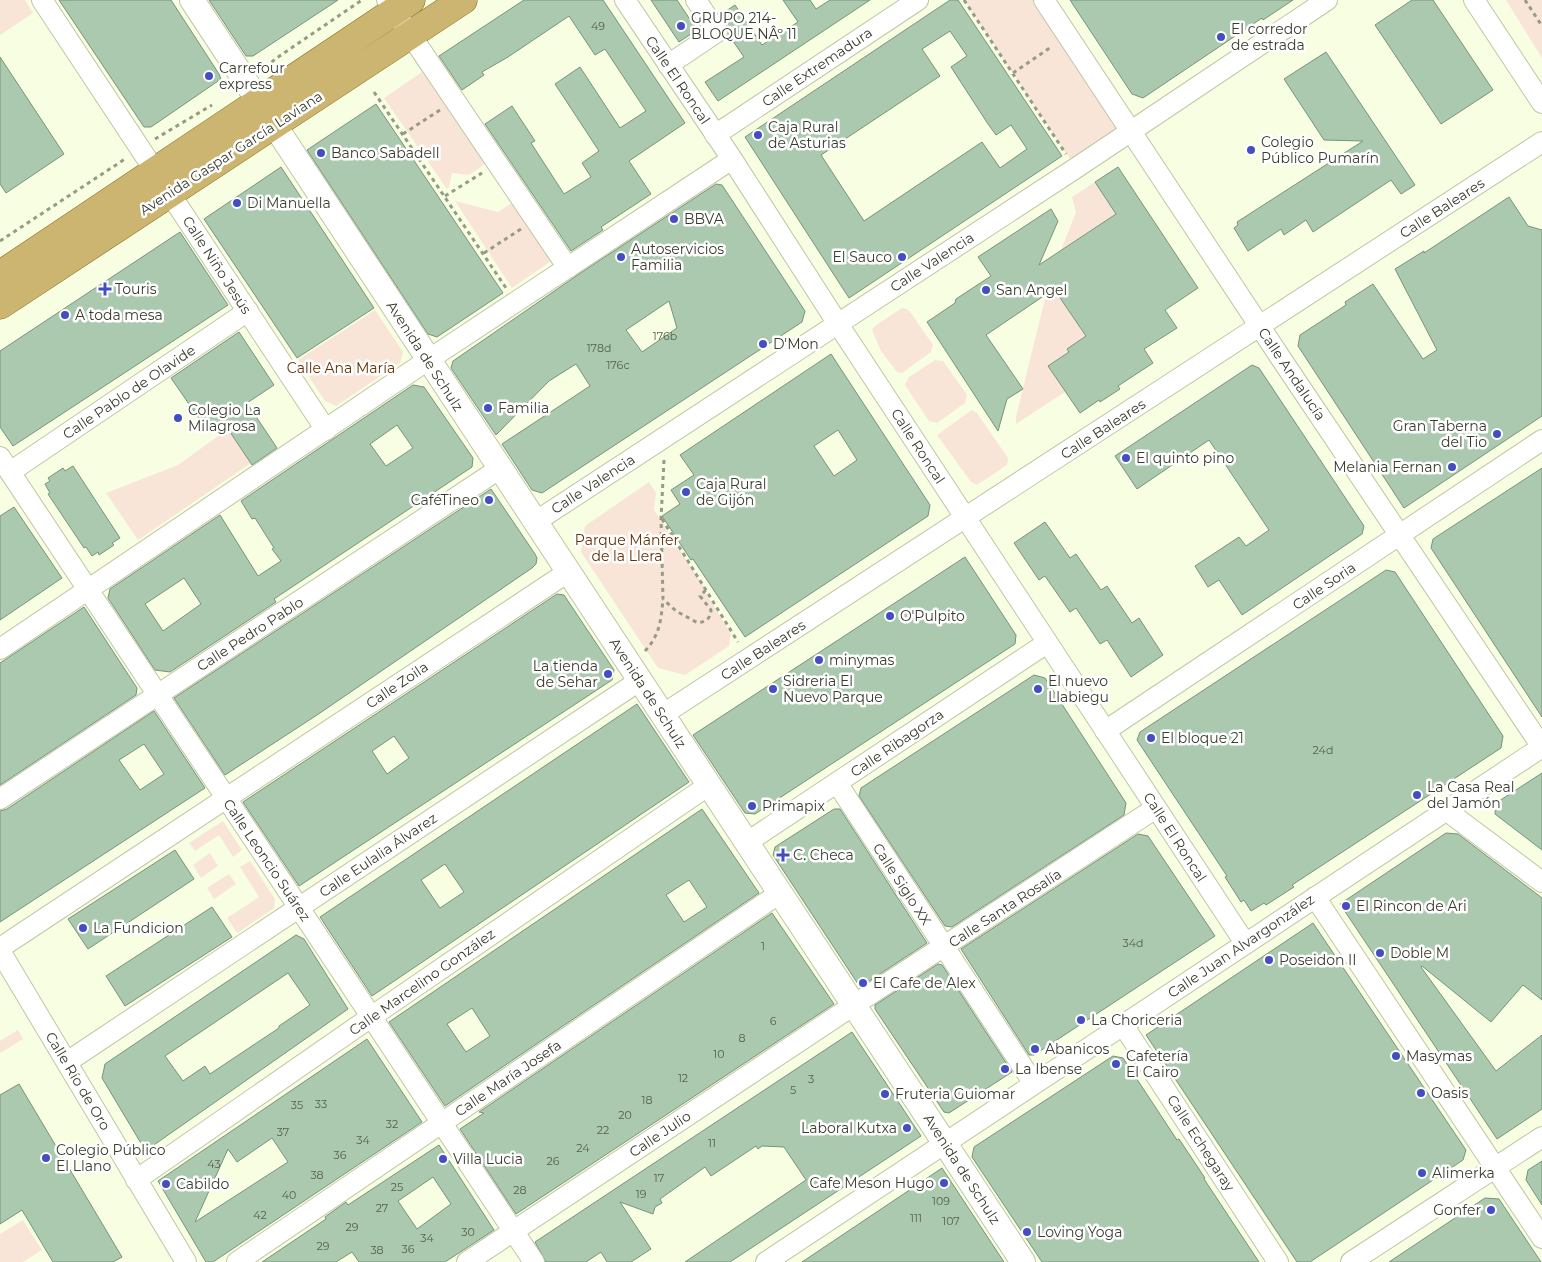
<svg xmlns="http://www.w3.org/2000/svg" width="1542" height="1262" font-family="Montserrat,sans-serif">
<rect width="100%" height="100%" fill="#f7fee1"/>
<!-- green -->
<path fill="#f8e5d8" d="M0 0H25L33 13 0 35Z
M964 0H1044L1131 132 1076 168Z
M1506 0H1542V58Z
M422 72 485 164 469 175 452 173 449 187 447 189 384 98Z
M1095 182 1116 214 1061 250 1076 212 1072 197Z
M455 201 498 212 513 202 551 261 512 288Z
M1049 282 1086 336 1067 349 1069 352 1048 366 1065 392 1016 424V417Z
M902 308 907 309 911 313 933 345 931 352 902 373 897 372 881 351 872 330 875 326Z
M375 310 403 352 400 363 336 406 325 401 298 360Z
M935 360 943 361 967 395 965 403 937 423 929 421 905 385 909 377Z
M972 410 977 413 1008 458 1007 465 977 485 971 482 937 435Z
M228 429 251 463 138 540 106 493 178 465Z
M649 482 656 493 654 510 706 590 705 592 731 634 729 646 685 675 658 668 581 552 585 526Z
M223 821 242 850 233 857 219 835 195 851 189 843Z
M210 853 218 866 201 878 193 865Z
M250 861 275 899 274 908 237 933 227 918 259 897 240 867Z
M229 874 236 884 214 899 207 888Z
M18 1030 23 1039 0 1053V1041Z
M23 1220 42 1250 23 1262H0V1234Z"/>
<!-- building -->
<path fill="#abc9af" stroke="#77947b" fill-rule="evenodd" d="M59 0H171L219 74 221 79 151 127H144Z
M209 0H338L253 56H246Z
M524 0H603L685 123 629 161 651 194 601 227 603 230 571 251 485 124 512 106 535 141 531 143 564 194 591 177 582 163 599 151 555 84 580 67 620 128 646 111 605 49 595 55 569 16 508 57 482 72 484 75 462 90 439 56Z
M651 0H677L697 30 679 42Z
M783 0H810L816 9 830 0H870L718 101 705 82 744 57 728 34 727 26 720 15 735 5 762 45 798 22Z
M950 0H958L1062 156 849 298 745 137ZM950 31 967 56 951 67 988 124 996 135 1011 125 1027 149 1000 168 982 142 864 221 821 155 940 76 922 49Z
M1070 0H1293L1263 20 1262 18 1143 98 1132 94Z
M1412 0H1433L1493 90 1441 124 1375 25Z
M1326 52 1415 185 1401 194 1391 180 1313 232 1306 220 1284 235 1281 229 1248 251 1234 228 1238 225 1237 222 1363 141 1324 140 1284 79Z
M0 57 64 154 6 193 0 184Z
M376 104 503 293 437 337 428 334 307 150Z
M281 167 374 308 297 358 204 219Z
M1118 167 1198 288 1165 310 1177 328 1144 349 1153 363 1118 386 1120 389 1100 402 1099 400 1080 413 1048 366 1069 352 1067 349 1086 336 1054 289 986 335 1023 389 1007 399 998 431 927 322 955 303 956 299 991 276 978 257 1051 209 1058 221 1039 265 1116 214 1095 182Z
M716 184 722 185 805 311 802 322 542 493 532 490 502 444 590 386 576 364 549 381 496 435 451 368 453 361 582 272ZM669 301 677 328 642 352 626 330Z
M1509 197 1528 226 1542 230V416L1404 508 1298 346 1300 335 1346 305 1345 302 1373 284 1423 359 1437 350 1395 269 1424 251V253Z
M180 232 228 305 13 446 0 427V351Z
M239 332 274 385 247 403 277 448 252 465 224 423 209 433 171 378Z
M831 354 930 505 928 516 745 637 693 559 691 560 662 516 680 504 671 490 694 475 680 455ZM838 430 857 460 834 476 814 446Z
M1252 365 1259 368 1364 526 1362 534 1242 615 1219 580 1208 587 1195 566 1239 537 1246 546 1269 530 1209 440 1137 489 1115 456Z
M413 385 424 387 473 458 472 467 274 599 276 602 170 672 155 670 108 598 110 589 220 515 258 576 281 561 272 549 274 548 255 518 252 519 241 501ZM397 425 413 448 386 466 370 444ZM184 578 201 604 163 631 145 604Z
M73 466 120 538 112 543 114 545 99 555 98 552 92 556 86 547 84 548 48 494 50 493 45 484 50 481 48 478 63 468 65 471Z
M1542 468V717L1431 548 1433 539Z
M491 489 535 554 537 558 536 564 532 568 317 715 225 775 174 698Z
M14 507 62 578 0 620V516Z
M1045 522 1070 558 1076 554 1101 590 1107 586 1132 623 1139 618 1163 655 1131 677 1107 640 1100 644 1076 608 1070 612 1045 576 1039 580 1014 543Z
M965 557 1016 635 1015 644 755 814 745 813 693 735Z
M1386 570 1395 572 1503 736 1501 748 1292 885 1294 887 1266 905 1264 903 1251 911 1244 900 1241 902 1225 877 1227 876 1137 740 1140 732Z
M557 594 564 595 614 670 612 680 299 886 243 802ZM394 736 409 758 387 774 372 751Z
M84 607 137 688 136 695 0 785V663Z
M1034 675 1045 678 1126 803 1124 815 952 927 945 926 859 796 861 788Z
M637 704 689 782 372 996 320 917ZM445 864 464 892 440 908 421 880Z
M154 711 205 788 0 922V811L7 809ZM144 744 164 774 140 790 119 760Z
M1542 773V850L1495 814 1496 803Z
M702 809 759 893 445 1106 389 1022ZM689 880 707 907 684 922 666 895ZM472 1008 490 1036 466 1052 447 1024Z
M834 809H840L927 943 860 987 773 855 775 847Z
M1446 833 1458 834 1542 898V1000L1523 985 1491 1022 1422 966 1421 967 1496 1071 1542 1035V1109L1497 1139 1340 904Z
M1138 834 1148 836 1215 936 1034 1055H1029L961 949Z
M175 850 194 879 88 949 68 919Z
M212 907 232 937 125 1006 106 976Z
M772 913 834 1004 516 1214 460 1129 484 1113 479 1112Z
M1313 923 1466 1150 1463 1160 1310 1262H1297L1146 1035Z
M296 935 304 939 348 1009 151 1147 142 1145 102 1078 105 1064ZM288 973 310 1005 279 1026V1028L210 1074 205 1066 183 1081 165 1056Z
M938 964 942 965 1012 1072 949 1113 944 1112 875 1009V1005Z
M852 1032 921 1136 730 1262H685L806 1180 784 1147 762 1146 758 1149 756 1146 711 1176 705 1167 660 1199 662 1203 655 1207 653 1214 620 1202 651 1249 631 1262H607L601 1252 586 1262H546L535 1242Z
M367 1039 422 1122 213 1262H206L158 1181ZM272 1138 288 1162 195 1222 228 1149 237 1162Z
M1113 1056 1123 1058 1177 1140 1179 1139 1205 1178 1204 1179 1259 1262H1042L972 1157 974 1147Z
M19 1084 122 1257 113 1262H53L22 1210 0 1224V1095Z
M439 1145 494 1230 445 1262H359L352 1252 336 1262H262L326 1219 325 1217 346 1202 348 1205ZM433 1177 451 1204 417 1229 398 1201Z
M1542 1161V1205L1526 1180 1528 1170Z
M942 1168 1004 1262H802L914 1187Z
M1485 1198 1499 1199 1541 1262H1389Z"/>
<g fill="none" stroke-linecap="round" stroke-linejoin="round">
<defs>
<path id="minor" d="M42 0 326 430
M387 0 568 268
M625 0 732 159 838 324 1245 943
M1474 0 1542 103
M668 65 717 32 696 0
M715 135 918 0
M0 457 534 1262
M10 472 248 311
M535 522 1076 168 1327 0
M0 649 428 360 732 159
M662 715 1542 142
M1105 731 1542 440
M837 783 1034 1084
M0 799 499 469
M1447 811 1542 882
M746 843 1047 643
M1315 897 1542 1238
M0 948 568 572
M0 951 186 1262
M1123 1025 1278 1262
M67 1062 639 681
M136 1180 384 1008 709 785
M237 1262 780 893
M467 1262 866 997 1156 808
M766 1262 1542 747 1280 357 1044 0
M1351 1262 1542 1137"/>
<path id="tertiary" d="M192 0 1023 1262"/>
<path id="primary" d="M0 275 411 0
M0 305 463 0"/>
</defs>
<!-- minor casing -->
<use href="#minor" stroke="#bfc7a3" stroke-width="22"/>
<!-- tertiary casing -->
<use href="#tertiary" stroke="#bfc7a3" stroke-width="26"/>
<!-- primary casing -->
<use href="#primary" stroke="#836a1b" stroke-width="29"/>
<!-- path -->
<path stroke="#969b85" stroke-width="3" stroke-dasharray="4 4" stroke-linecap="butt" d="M964 0 1066 154
M1525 0 1542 26
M266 68 275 59 362 0
M1013 73 1051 47
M374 92 506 288
M403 134 440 110
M155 139 212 105
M445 196 482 173
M0 241 125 159
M484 253 521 229
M664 460 661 519 663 599 676 611 698 623C707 621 710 619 711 610L700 596 706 590
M662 519 738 642
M645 651C660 635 661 620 663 599"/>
<!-- minor -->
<use href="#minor" stroke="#fff" stroke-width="20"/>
<!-- tertiary -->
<use href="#tertiary" stroke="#fff" stroke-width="24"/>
<!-- primary -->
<use href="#primary" stroke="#ccb570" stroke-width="28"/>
</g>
<!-- markers -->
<g fill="#454dc2" stroke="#fff" stroke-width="2">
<circle cx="681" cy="26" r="5"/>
<circle cx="1221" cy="37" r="5"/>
<circle cx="209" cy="76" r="5"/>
<circle cx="758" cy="135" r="5"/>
<circle cx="1251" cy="150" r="5"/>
<circle cx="321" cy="153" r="5"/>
<circle cx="237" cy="203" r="5"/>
<circle cx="674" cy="219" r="5"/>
<circle cx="621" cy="257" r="5"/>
<circle cx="902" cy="257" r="5"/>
<path d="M102.5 281.5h5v5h5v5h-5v5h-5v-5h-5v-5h5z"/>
<circle cx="986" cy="290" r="5"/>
<circle cx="65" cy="315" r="5"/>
<circle cx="763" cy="344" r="5"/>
<circle cx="488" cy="408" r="5"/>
<circle cx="178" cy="418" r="5"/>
<circle cx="1497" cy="434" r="5"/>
<circle cx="1126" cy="458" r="5"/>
<circle cx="1452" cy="467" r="5"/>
<circle cx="686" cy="492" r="5"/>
<circle cx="489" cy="500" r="5"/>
<circle cx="890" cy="616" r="5"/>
<circle cx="819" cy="660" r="5"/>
<circle cx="608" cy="674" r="5"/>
<circle cx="773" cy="689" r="5"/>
<circle cx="1038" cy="689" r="5"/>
<circle cx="1151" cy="738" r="5"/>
<circle cx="1417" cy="795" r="5"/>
<circle cx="752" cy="806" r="5"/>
<path d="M780.5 847.5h5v5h5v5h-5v5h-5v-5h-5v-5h5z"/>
<circle cx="1346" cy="906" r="5"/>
<circle cx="83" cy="928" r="5"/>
<circle cx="1380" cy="953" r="5"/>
<circle cx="1269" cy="960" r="5"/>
<circle cx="863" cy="983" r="5"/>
<circle cx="1081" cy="1020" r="5"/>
<circle cx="1035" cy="1049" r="5"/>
<circle cx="1396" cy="1056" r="5"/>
<circle cx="1116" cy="1064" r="5"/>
<circle cx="1005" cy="1069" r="5"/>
<circle cx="1421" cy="1093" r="5"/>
<circle cx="885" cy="1094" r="5"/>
<circle cx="907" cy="1128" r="5"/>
<circle cx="46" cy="1158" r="5"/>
<circle cx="443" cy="1159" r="5"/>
<circle cx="1422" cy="1173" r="5"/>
<circle cx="944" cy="1183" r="5"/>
<circle cx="166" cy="1184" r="5"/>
<circle cx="1491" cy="1210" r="5"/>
<circle cx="1027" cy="1232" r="5"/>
</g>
<g text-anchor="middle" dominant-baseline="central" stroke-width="5" stroke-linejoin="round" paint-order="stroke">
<!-- number labels -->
<g font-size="11" fill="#56604e">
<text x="598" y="26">49</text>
<text x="665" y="336">176b</text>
<text x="599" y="348">178d</text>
<text x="618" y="365">176c</text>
<text x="1323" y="750">24d</text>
<text x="1133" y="943">34d</text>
<text x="763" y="946">1</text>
<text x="773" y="1021">6</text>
<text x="742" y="1038">8</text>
<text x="719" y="1054">10</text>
<text x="683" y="1078">12</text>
<text x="811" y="1079">3</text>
<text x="793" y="1090">5</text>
<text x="647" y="1100">18</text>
<text x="321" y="1104">33</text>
<text x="297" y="1105">35</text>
<text x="625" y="1115">20</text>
<text x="392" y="1124">32</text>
<text x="603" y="1130">22</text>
<text x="283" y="1132">37</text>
<text x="363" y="1140">34</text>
<text x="712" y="1143">11</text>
<text x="583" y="1148">24</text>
<text x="340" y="1155">36</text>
<text x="553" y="1161">26</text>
<text x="214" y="1164">43</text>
<text x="317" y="1175">38</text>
<text x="659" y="1178">17</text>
<text x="397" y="1187">25</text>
<text x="520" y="1190">28</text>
<text x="641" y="1194">19</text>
<text x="289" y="1195">40</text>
<text x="941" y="1201">109</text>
<text x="382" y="1208">27</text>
<text x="260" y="1215">42</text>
<text x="916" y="1218">111</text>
<text x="951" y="1221">107</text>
<text x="352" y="1227">29</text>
<text x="468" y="1232">30</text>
<text x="427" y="1238">34</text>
<text x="323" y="1246">29</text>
<text x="408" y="1249">36</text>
<text x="377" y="1250">38</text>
</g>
<!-- poi labels -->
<g font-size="14" fill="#3a3d2e" stroke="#fff" text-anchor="start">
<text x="691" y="18">GRUPO 214-<tspan x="691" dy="16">BLOQUE NÂº 11</tspan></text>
<text x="1231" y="29">El corredor<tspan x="1231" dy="16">de estrada</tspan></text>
<text x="219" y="68">Carrefour<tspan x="219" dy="16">express</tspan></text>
<text x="768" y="127">Caja Rural<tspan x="768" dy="16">de Asturias</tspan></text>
<text x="1261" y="142">Colegio<tspan x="1261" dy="16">Público Pumarín</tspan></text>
<text x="331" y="153">Banco Sabadell</text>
<text x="247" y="203">Di Manuella</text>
<text x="684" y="219">BBVA</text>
<text x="631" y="249">Autoservicios<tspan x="631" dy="16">Familia</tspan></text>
<text x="892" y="257" text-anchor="end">El Sauco</text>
<text x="115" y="289">Touris</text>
<text x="996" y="290">San Angel</text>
<text x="75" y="315">A toda mesa</text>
<text x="773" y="344">D'Mon</text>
<text x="498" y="408">Familia</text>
<text x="188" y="410">Colegio La<tspan x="188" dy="16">Milagrosa</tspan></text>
<text x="1487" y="426" text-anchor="end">Gran Taberna<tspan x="1487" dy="16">del Tio</tspan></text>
<text x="1136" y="458">El quinto pino</text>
<text x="1442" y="467" text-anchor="end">Melania Fernan</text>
<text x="696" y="484">Caja Rural<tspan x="696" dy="16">de Gijón</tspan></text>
<text x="479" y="500" text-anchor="end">CaféTineo</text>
<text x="900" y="616">O'Pulpito</text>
<text x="829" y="660">minymas</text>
<text x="598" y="666" text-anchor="end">La tienda<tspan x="598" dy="16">de Sehar</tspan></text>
<text x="783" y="681">Sidreria El<tspan x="783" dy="16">Nuevo Parque</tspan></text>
<text x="1048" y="681">El nuevo<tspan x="1048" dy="16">Llabiegu</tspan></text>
<text x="1161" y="738">El bloque 21</text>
<text x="1427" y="787">La Casa Real<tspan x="1427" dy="16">del Jamón</tspan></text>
<text x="762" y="806">Primapix</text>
<text x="793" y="855">C. Checa</text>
<text x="1356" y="906">El Rincon de Ari</text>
<text x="93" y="928">La Fundicion</text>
<text x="1390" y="953">Doble M</text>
<text x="1279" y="960">Poseidon II</text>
<text x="873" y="983">El Cafe de Alex</text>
<text x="1091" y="1020">La Choriceria</text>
<text x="1045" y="1049">Abanicos</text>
<text x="1126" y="1056">Cafetería<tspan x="1126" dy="16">El Cairo</tspan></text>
<text x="1406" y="1056">Masymas</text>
<text x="1015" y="1069">La Ibense</text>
<text x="1431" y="1093">Oasis</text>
<text x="895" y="1094">Fruteria Guiomar</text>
<text x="897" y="1128" text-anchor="end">Laboral Kutxa</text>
<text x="56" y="1150">Colegio Público<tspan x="56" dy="16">El Llano</tspan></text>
<text x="453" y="1159">Villa Lucia</text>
<text x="1432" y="1173">Alimerka</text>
<text x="934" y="1183" text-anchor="end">Cafe Meson Hugo</text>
<text x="176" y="1184">Cabildo</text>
<text x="1481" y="1210" text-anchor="end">Gonfer</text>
<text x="1037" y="1232">Loving Yoga</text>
</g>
<!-- street labels -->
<g font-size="14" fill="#3a3d2e" stroke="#fff">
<text transform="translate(817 67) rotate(-34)">Calle Extremadura</text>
<text transform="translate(678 80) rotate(56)">Calle El Roncal</text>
<text transform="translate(231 153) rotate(-33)">Avenida Gaspar García Laviana</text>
<text transform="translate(1442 208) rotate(-33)">Calle Baleares</text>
<text transform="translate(932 262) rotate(-33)">Calle Valencia</text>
<text transform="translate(217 265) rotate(57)">Calle Niño Jesús</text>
<text transform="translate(425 356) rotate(57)">Avenida de Schulz</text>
<text transform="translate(1292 374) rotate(56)">Calle Andalucía</text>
<text transform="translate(129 392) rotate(-34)">Calle Pablo de Olavide</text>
<text transform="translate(1103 429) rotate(-33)">Calle Baleares</text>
<text transform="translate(918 446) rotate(57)">Calle Roncal</text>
<text transform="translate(593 484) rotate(-33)">Calle Valencia</text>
<text transform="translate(1324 586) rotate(-34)">Calle Soria</text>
<text transform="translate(250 634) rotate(-33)">Calle Pedro Pablo</text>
<text transform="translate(763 650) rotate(-33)">Calle Baleares</text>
<text transform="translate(397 685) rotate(-34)">Calle Zoila</text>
<text transform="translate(648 693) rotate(57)">Avenida de Schulz</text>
<text transform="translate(897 743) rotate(-34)">Calle Ribagorza</text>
<text transform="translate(1175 837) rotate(57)">Calle El Roncal</text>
<text transform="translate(378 855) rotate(-34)">Calle Eulalia Álvarez</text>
<text transform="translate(267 860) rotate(56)">Calle Leoncio Suárez</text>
<text transform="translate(902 884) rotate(57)">Calle Siglo XX</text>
<text transform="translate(1005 908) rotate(-33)">Calle Santa Rosalía</text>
<text transform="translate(1241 946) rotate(-34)">Calle Juan Alvargonzález</text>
<text transform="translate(422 982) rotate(-35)">Calle Marcelino González</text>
<text transform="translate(508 1078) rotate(-34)">Calle María Josefa</text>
<text transform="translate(78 1081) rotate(59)">Calle Río de Oro</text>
<text transform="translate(660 1134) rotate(-34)">Calle Julio</text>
<text transform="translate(1201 1143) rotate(57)">Calle Echegaray</text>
<text transform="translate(962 1169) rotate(57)">Avenida de Schulz</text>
</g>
<!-- park labels -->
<g font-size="14" fill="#643104" stroke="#fff">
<text x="341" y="368">Calle Ana María</text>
<text x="627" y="540">Parque Mánfer<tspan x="627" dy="16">de la Llera</tspan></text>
</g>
</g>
</svg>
